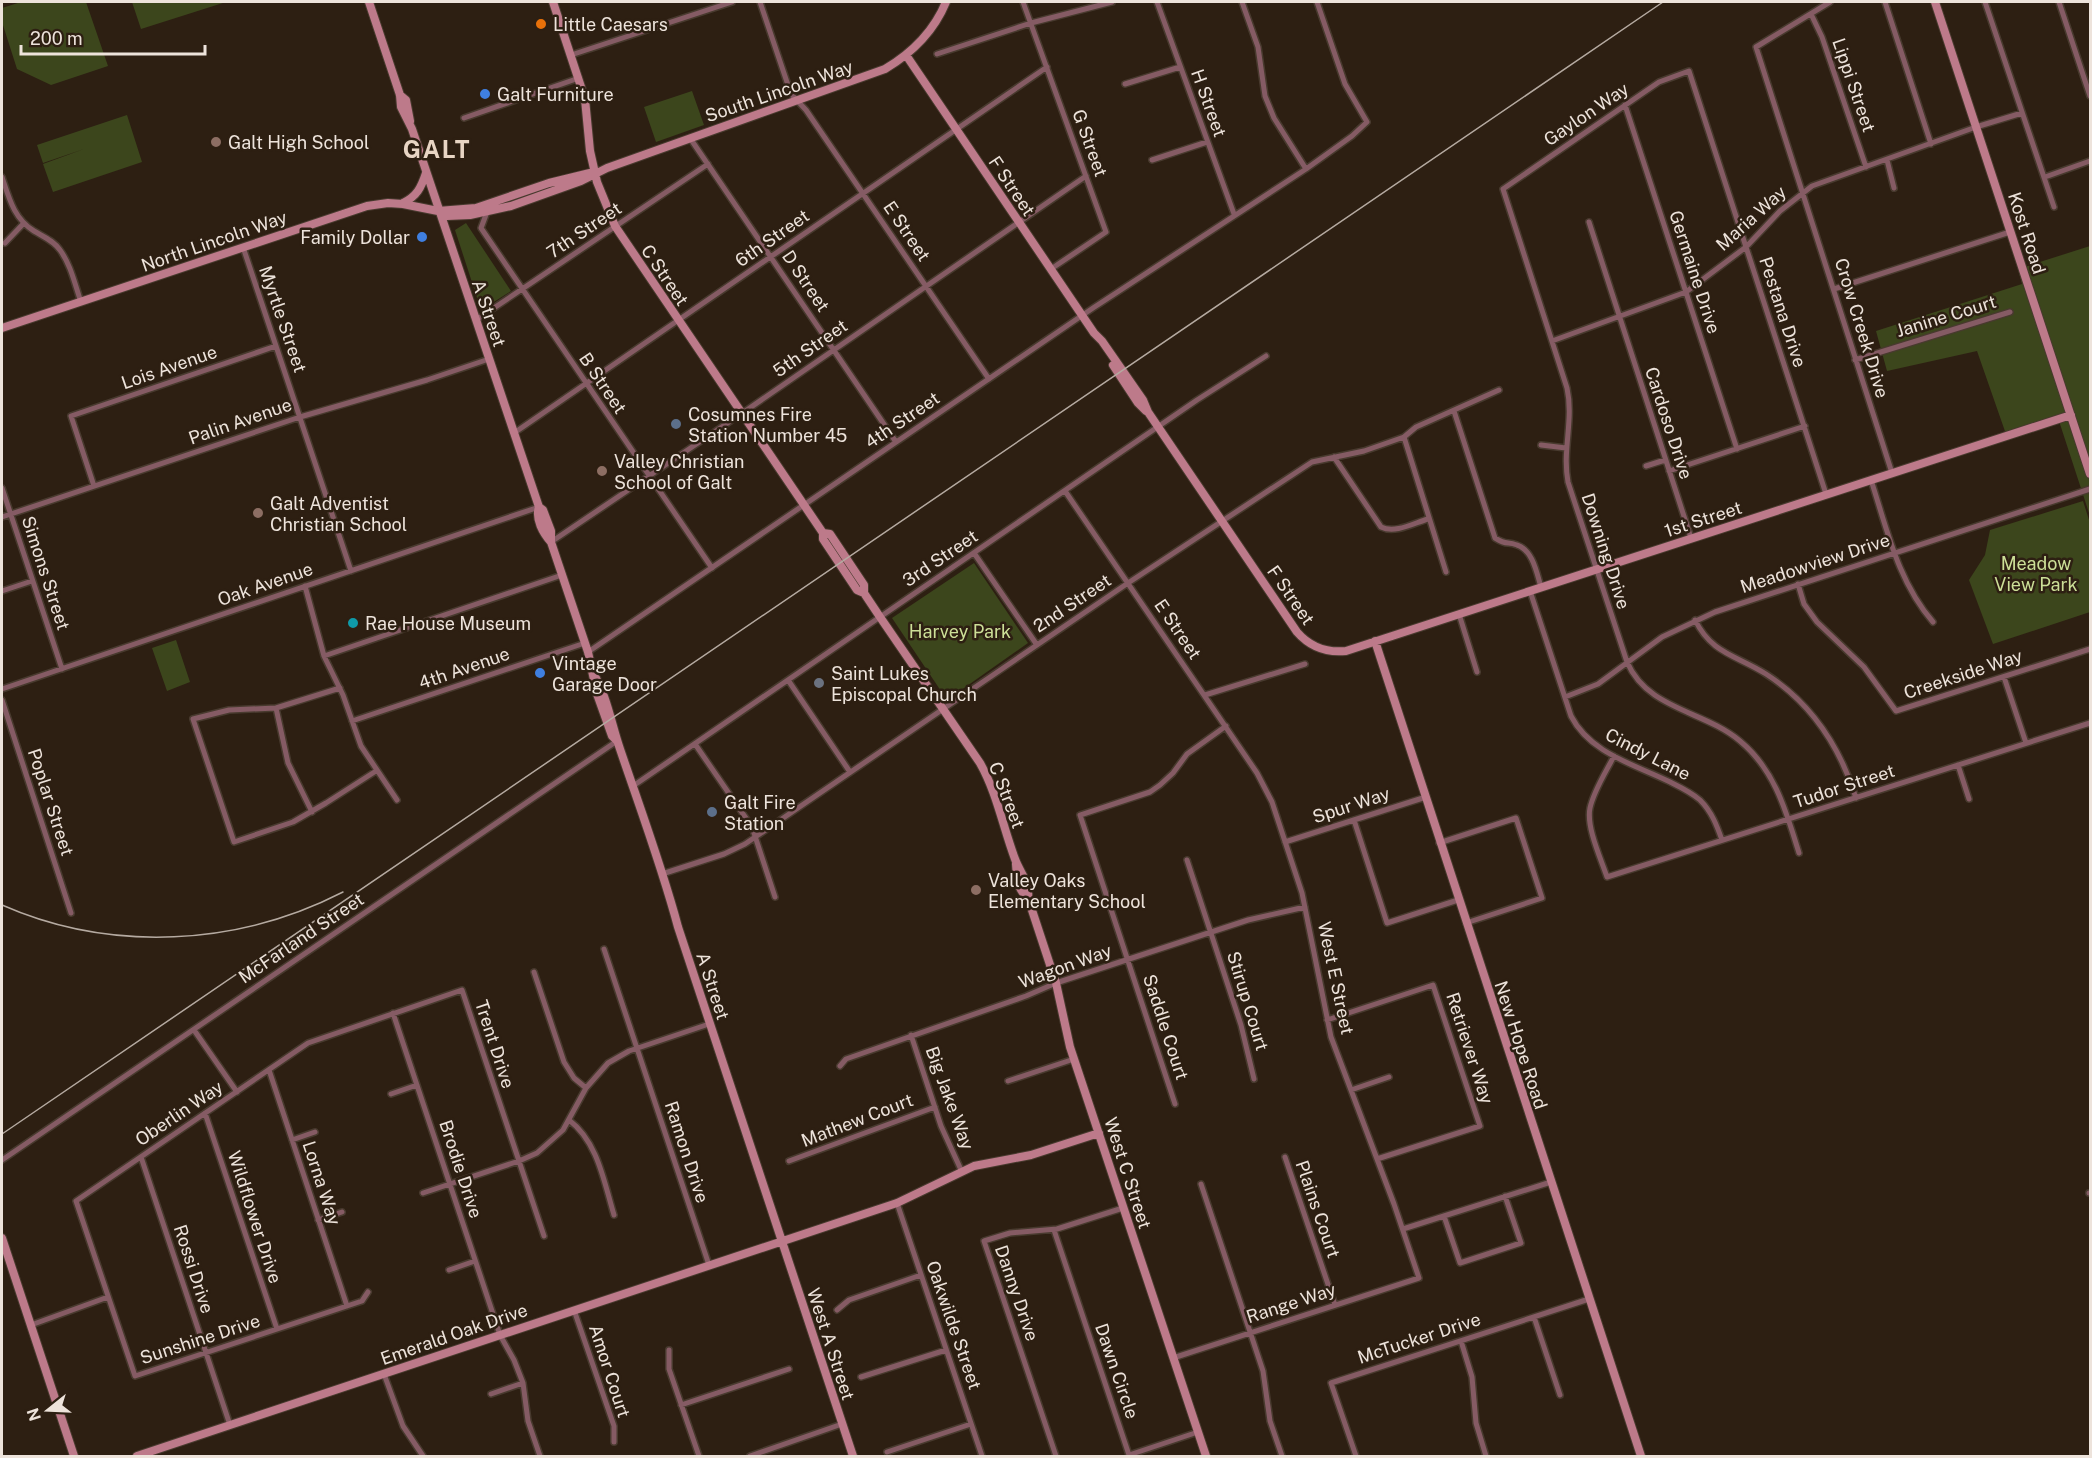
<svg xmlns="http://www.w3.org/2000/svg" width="2092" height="1458" font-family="'Public Sans',sans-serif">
<rect width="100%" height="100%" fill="#2d1f12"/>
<!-- green -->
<path fill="#3c461c" d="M21 2H86L108 66 51 85 17 69 2 22V8Z
M132 2H226L141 29Z
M692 91 704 125 656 142 644 107Z
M127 115 142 162 53 192 43 164 84 149 43 163 37 145Z
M466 223 511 291 481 310 455 230Z
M2090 246V516L2059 421 2007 437 1977 351 1887 371 1876 331 2022 284 2018 269Z
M2083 501 2090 523V612L1993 644 1969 580 1985 555 1990 530Z
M974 563 1028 643 947 700 892 618Z
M176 640 190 682 167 691 152 648Z"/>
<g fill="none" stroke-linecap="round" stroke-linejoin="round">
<defs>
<path id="street" d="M760 2 791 94 806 110 989 379
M1023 2 1106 232 1051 269
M1157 2 1234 214
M1830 2 1756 47 1892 473
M1885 2 1931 144
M1985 2 2054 207
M2059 2 2090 96
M1811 14 1822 37 1866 167
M937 54 1031 23 1112 2
M571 55 732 2
M1125 84 1180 67
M1625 105 1737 449
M464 118 579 78
M690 138 896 442
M1152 160 1207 142
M1887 160 1894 188
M1306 169 1352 136 1367 122 1345 84 1317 2
M2 177C9 198 14 219 34 231 44 237 54 241 60 250 71 265 75 285 81 302
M2045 177 2090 161
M487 212 481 228 712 568
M1589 222 1691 538
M5 243 24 223
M243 247 351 571
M1834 289 2010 232
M476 320 708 164
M1552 341 1686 292 1746 247 1780 211 1812 186 1976 127 2022 113
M1855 360 2010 312
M1454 411 1495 538C1508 546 1506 541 1517 545 1533 550 1537 574 1541 587
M514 433 1047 67
M1404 437 1446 572
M1541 445 1566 448
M1334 457 1381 527C1395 534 1414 523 1428 519
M1646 466 1665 460
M1669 471 1805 426
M1871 480C1887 529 1898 582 1933 622
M94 486 71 416 276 346
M2 488 62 669
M1065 491 1257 773 1272 802 1302 893 1331 1037 1394 1204 1419 1278 1173 1358
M2 517 300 417 427 380 489 359
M551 542 741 414 1086 176
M974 553 1037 645
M1798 584 1804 604 1817 622 1864 667 1896 711 2090 649
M305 586 324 656 343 695 361 746 397 800
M2 591 32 581
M1530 591 1571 716C1590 753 1633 764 1668 781 1680 787 1691 792 1700 800 1712 812 1717 826 1722 840
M1459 614 1477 672
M1695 620C1712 654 1736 655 1766 674 1811 703 1840 747 1856 798
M588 652 1093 308 1306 169 1274 118 1265 96 1258 47 1242 2
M324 656 562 575
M2004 677 2026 743
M788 680 850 772
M340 688 276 708 229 710 193 719 234 842 293 822 326 803 376 771
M2 689 539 507
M1205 695 1305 664
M1565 697 1598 684 1662 637 1715 612 2090 489
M2 700 71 913
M276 708 288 763 312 812
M352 721 585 643
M695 744 752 827 775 897
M1614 756C1606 772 1594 790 1590 808 1586 827 1601 859 1607 877L2090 723
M1958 765 1969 799
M633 786 1197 400 1266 356
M1354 820 1387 923 1458 900
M1285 842 1426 797
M1439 843 1516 818 1542 898 1466 923
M1799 853C1786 811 1775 770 1740 741 1703 710 1648 710 1627 662L1568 482C1562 450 1574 420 1567 388L1503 189 1659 82 1689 71 1826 494
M1187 860 1241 1025 1254 1079
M662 874 724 854 745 844 1128 583 1312 462 1364 451 1404 437 1416 427 1499 390
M604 949 709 1265
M534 972 564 1062 574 1078 586 1088
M393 1013 500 1335 514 1360 523 1383 528 1421 540 1456
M1327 1020 1433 985 1480 1126 1377 1159
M194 1030 237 1092
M911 1035 941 1126 962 1172
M840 1066 846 1059 1026 996 1056 983 1248 920 1305 907
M269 1070 347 1306
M1008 1081 1074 1059
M1351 1090 1389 1077
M391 1094 417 1085
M1175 1104 1080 815 1150 792 1160 785 1173 773 1187 754 1226 726
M205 1113 277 1329
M569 1120C598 1142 604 1182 614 1215
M292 1140 315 1132
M141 1157 230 1425
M1285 1157 1335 1305
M2 1160 617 741
M789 1161 935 1107
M1201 1184 1263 1371 1270 1421 1282 1456
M423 1193 519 1161 537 1153 563 1130 586 1088 608 1063 629 1051 709 1024
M2089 1193H2090
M897 1203 982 1456
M1444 1216 1460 1263 1521 1243 1505 1196
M318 1220 342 1212
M1403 1229 1551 1182
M1054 1230 1129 1455 1198 1432
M449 1270 475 1261
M368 1292 362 1301 135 1376 76 1201 308 1043 462 990 544 1236
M574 1310 614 1426V1442
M837 1310 849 1300 921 1275
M1534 1317 1560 1395
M31 1325 108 1297
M1461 1341 1472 1377 1476 1423 1486 1456
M669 1350V1369L699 1456
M384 1374 403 1426 423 1456
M861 1377 946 1350
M491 1394 523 1383
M681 1405 789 1369
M887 1452 971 1424
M750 1456 842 1424
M1056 1456 984 1241 1010 1233 1057 1229 1123 1208
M1356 1456 1331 1383 1589 1299"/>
<path id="secondary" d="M369 2 400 95 401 107 412 129 539 507 543 510 551 531V542L588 652 597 694 612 736 617 741
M553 2 585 99 590 151 597 182 615 226 823 533V539L857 590 864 593 880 617 980 763C997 793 1003 827 1015 859 1020 873 1030 882 1028 898L1056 983 1070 1047 1206 1456
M1935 2 2090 474
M906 55 1094 333 1102 341 1143 400 1148 412 1297 632C1310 647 1326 653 1346 651L2071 415
M400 95 406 100 410 121
M403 203C417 196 421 188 426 173
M438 211 476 208 549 183 590 173
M2 328 367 206 388 203 403 204 438 211 447 216 470 215 511 206 581 181 607 168 885 69C912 53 934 31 946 2
M1113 365 1138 403 1146 411
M539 507C535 519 543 533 551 542
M823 533 830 534 864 585V593
M1375 641 1641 1456
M592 671C607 695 611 723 620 749 640 808 662 867 678 927L853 1456
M1016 864C1017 878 1017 889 1028 898
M2 1238 74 1456
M137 1456 897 1203 974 1166 1031 1155 1099 1133"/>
</defs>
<!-- street casing -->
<use href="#street" stroke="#483a2e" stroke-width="8"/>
<!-- secondary casing -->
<use href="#secondary" stroke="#483a2e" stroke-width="10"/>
<!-- street -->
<use href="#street" stroke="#855b64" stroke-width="5"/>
<!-- secondary -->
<use href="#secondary" stroke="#bd7a8a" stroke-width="8"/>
<!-- rail -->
<path stroke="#b5aaa1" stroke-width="1.5" d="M2 905C111 953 238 946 343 892
M2 1134 1663 2"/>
</g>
<!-- markers -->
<circle fill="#e8710a" stroke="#2d1f12" stroke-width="2" cx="541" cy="24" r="6"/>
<g fill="#3f7fe0" stroke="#2d1f12" stroke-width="2">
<circle cx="485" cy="94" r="6"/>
<circle cx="422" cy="237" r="6"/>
<circle cx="540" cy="673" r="6"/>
</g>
<g fill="#8d6e63" stroke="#2d1f12" stroke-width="2">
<circle cx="216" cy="142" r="6"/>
<circle cx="602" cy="471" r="6"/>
<circle cx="258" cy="513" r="6"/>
<circle cx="976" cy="890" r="6"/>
</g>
<g fill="#5c6f8a" stroke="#2d1f12" stroke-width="2">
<circle cx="676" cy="424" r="6"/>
<circle cx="712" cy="812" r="6"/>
</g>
<circle fill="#0f9aa8" stroke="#2d1f12" stroke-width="2" cx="353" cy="623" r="6"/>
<circle fill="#6b7280" stroke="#2d1f12" stroke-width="2" cx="819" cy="683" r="6"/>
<g text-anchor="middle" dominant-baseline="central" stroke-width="5" stroke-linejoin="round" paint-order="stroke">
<!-- poi labels -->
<g font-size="18" fill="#ede3db" stroke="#2d1f12" text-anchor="start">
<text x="553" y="24">Little Caesars</text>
<text x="497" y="94">Galt Furniture</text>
<text x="228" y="142">Galt High School</text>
<text x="410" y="237" text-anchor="end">Family Dollar</text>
<text x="688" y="414">Cosumnes Fire<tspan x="688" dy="21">Station Number 45</tspan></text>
<text x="614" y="461">Valley Christian<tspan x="614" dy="21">School of Galt</tspan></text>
<text x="270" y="503">Galt Adventist<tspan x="270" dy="21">Christian School</tspan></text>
<text x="365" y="623">Rae House Museum</text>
<text x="552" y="663">Vintage<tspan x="552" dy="21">Garage Door</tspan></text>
<text x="831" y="673">Saint Lukes<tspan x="831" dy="21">Episcopal Church</tspan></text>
<text x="724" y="802">Galt Fire<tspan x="724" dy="21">Station</tspan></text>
<text x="988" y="880">Valley Oaks<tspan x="988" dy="21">Elementary School</tspan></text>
</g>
<!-- street labels -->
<g font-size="18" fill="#ede3db" stroke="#2d1f12">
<text transform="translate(1854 85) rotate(71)">Lippi Street</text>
<text transform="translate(779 91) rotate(-19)">South Lincoln Way</text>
<text transform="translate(1209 103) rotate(70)">H Street</text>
<text transform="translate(1586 114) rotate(-34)">Gaylon Way</text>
<text transform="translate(1090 143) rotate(70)">G Street</text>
<text transform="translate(1012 186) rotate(56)">F Street</text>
<text transform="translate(1751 218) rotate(-42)">Maria Way</text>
<text transform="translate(584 230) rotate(-34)">7th Street</text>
<text transform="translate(907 231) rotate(56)">E Street</text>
<text transform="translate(2027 233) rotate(72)">Kost Road</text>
<text transform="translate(772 238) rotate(-35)">6th Street</text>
<text transform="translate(214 241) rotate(-19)">North Lincoln Way</text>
<text transform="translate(1695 272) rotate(72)">Germaine Drive</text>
<text transform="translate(665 275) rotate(56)">C Street</text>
<text transform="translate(806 281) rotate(56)">D Street</text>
<text transform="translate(1783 312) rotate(72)">Pestana Drive</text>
<text transform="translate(489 313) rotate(71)">A Street</text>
<text transform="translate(1946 316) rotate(-17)">Janine Court</text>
<text transform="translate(283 319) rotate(71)">Myrtle Street</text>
<text transform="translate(1862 328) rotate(73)">Crow Creek Drive</text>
<text transform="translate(810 348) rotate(-35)">5th Street</text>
<text transform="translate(169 367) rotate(-19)">Lois Avenue</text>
<text transform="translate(603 383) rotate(56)">B Street</text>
<text transform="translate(902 420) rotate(-34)">4th Street</text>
<text transform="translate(240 421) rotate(-19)">Palin Avenue</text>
<text transform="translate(1669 423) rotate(72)">Cardoso Drive</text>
<text transform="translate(1703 519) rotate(-18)">1st Street</text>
<text transform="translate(1606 551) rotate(72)">Downing Drive</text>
<text transform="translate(940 558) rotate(-34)">3rd Street</text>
<text transform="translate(1815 563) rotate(-18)">Meadowview Drive</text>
<text transform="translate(46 573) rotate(72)">Simons Street</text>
<text transform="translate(265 584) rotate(-19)">Oak Avenue</text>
<text transform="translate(1291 595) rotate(55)">F Street</text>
<text transform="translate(1072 603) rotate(-34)">2nd Street</text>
<text transform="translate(1178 629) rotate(56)">E Street</text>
<text transform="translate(464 668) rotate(-19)">4th Avenue</text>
<text transform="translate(1963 674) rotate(-18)">Creekside Way</text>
<text transform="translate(1648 754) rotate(27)">Cindy Lane</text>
<text transform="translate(1844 786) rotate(-18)">Tudor Street</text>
<text transform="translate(1007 795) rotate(69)">C Street</text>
<text transform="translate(51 802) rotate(72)">Poplar Street</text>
<text transform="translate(1351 805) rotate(-18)">Spur Way</text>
<text transform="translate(301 938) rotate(-34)">McFarland Street</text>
<text transform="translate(1065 966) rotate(-20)">Wagon Way</text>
<text transform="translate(1336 978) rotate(78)">West E Street</text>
<text transform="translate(713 986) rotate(72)">A Street</text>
<text transform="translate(1248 1001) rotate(73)">Stirup Court</text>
<text transform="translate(1166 1027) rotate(72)">Saddle Court</text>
<text transform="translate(495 1044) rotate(72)">Trent Drive</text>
<text transform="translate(1521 1045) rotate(72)">New Hope Road</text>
<text transform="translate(1470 1048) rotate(72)">Retriever Way</text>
<text transform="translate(950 1098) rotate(70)">Big Jake Way</text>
<text transform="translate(179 1113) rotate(-34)">Oberlin Way</text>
<text transform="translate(857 1120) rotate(-21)">Mathew Court</text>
<text transform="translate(687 1152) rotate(72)">Ramon Drive</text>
<text transform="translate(461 1169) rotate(72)">Brodie Drive</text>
<text transform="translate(1128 1173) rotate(72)">West C Street</text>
<text transform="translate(322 1183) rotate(72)">Lorna Way</text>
<text transform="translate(1318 1209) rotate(71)">Plains Court</text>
<text transform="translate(255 1217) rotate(72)">Wildflower Drive</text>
<text transform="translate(194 1269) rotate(72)">Rossi Drive</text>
<text transform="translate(1017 1293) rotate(71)">Danny Drive</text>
<text transform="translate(1291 1303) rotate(-18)">Range Way</text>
<text transform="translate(954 1325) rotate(71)">Oakwilde Street</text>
<text transform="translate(454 1334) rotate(-19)">Emerald Oak Drive</text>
<text transform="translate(1419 1338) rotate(-18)">McTucker Drive</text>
<text transform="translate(200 1339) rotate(-18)">Sunshine Drive</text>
<text transform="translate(831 1344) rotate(72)">West A Street</text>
<text transform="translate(610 1371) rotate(72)">Amor Court</text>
<text transform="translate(1117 1371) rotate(71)">Dawn Circle</text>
</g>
<!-- park labels -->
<g font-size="18" fill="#ccdf97" stroke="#2d1f12">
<text x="2036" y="563">Meadow<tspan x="2036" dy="21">View Park</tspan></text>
<text x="960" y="631">Harvey Park</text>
</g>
<!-- district labels -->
<g font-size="24" font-weight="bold" letter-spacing="1.5" fill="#e8d5c4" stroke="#2d1f12">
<text x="437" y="149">GALT</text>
</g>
</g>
<!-- border -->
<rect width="2092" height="1458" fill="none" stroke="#ede3db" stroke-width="6"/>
<!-- north arrow -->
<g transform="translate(48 1410) rotate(252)" stroke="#2d1f12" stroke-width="4.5" paint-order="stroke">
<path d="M0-4.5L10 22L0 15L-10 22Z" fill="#ede3db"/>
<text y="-9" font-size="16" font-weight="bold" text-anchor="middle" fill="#ede3db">N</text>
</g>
<!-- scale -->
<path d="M21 45v9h184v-9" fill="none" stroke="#ede3db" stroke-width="3"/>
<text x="30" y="45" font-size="18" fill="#ede3db" stroke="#2d1f12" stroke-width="4.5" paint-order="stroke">200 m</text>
</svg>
